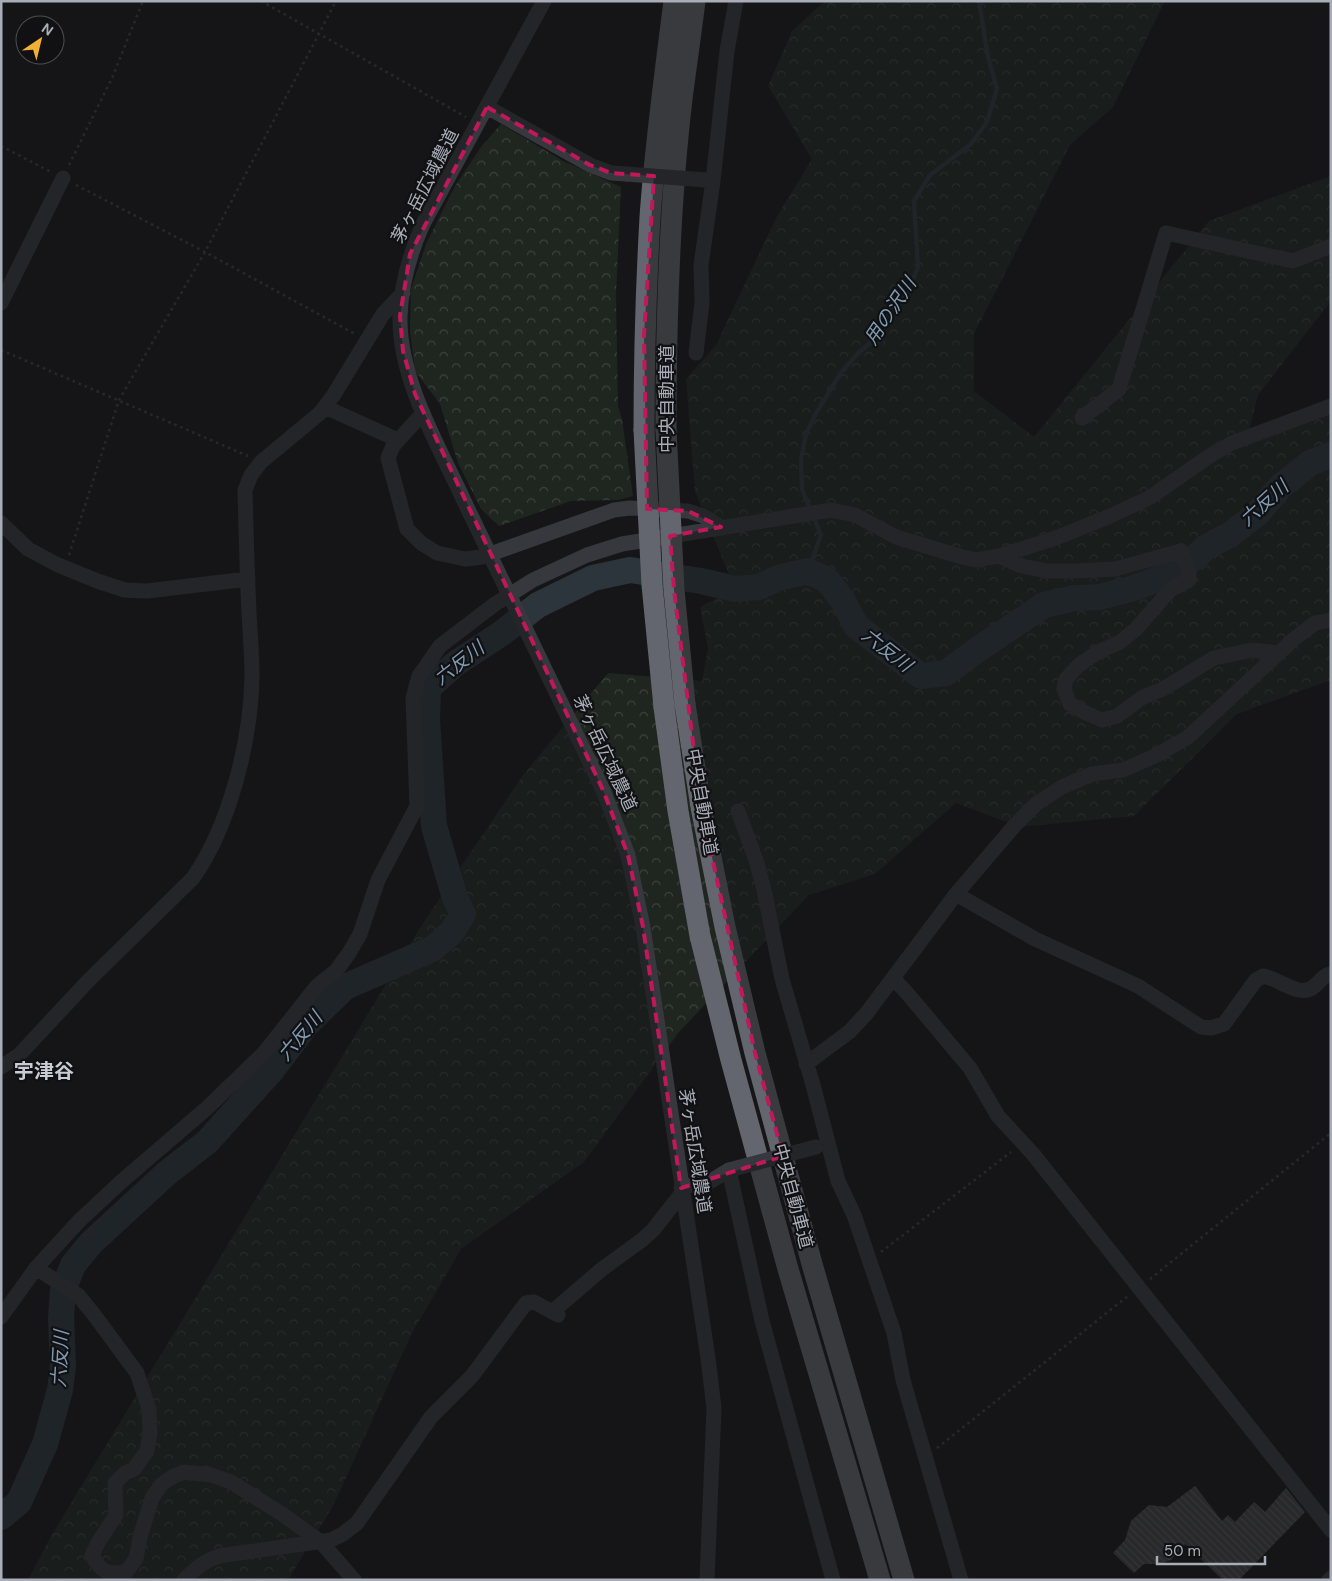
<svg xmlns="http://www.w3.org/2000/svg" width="1332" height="1581" font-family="'DM Sans','Noto Sans JP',sans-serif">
<defs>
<pattern id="forest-crowns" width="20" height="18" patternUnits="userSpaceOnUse" patternTransform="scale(1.25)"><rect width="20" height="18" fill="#1e261f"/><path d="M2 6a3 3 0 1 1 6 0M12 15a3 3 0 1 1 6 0" fill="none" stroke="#3c433d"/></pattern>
<pattern id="building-back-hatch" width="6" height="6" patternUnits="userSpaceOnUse" patternTransform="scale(1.25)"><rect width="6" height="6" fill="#404145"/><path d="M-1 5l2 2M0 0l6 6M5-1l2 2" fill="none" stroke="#595a5e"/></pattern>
</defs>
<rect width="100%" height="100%" fill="#161618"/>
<!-- forest -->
<path fill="url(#forest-crowns)" d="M825 1H1165L1113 107 1070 145 974 334V391L1034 437 1209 221 1331 176V301L1258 395 1248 435 1331 410V680L1237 714 1134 816 1019 827 956 803 875 874 809 895 679 1032 584 1162 461 1249 412 1333 333 1506 288 1580H28L51 1536 423 923 523 775 608 673 702 681 708 649 700 607 735 589 695 492 686 379 716 345 776 218 812 159 768 86 792 31Z
M501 124 563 161 621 187 616 295 618 406 622 419 633 496 618 500 571 501 499 526 481 509 458 463 440 404 415 371 410 331 411 289 426 244 455 186 481 147Z"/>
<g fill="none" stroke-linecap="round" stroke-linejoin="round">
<!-- stream -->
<path stroke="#2c353c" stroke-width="4.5" d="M808 571 821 535 802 489 801 460 806 434 815 415 840 374 858 353 875 339 909 290 918 267 914 201 930 175 971 144 987 122 997 89 988 57 979 1"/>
<!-- river -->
<path stroke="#2c353c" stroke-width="26" d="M1 1517 19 1502 45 1444 60 1390 63 1366 61 1318 63 1290 73 1265 91 1243 167 1173 207 1142 272 1070 306 1025 345 987 432 949 452 932 463 914 455 898 434 826 427 720 428 688 455 664 502 633 538 605 593 578 630 570 701 581 735 589 759 587 778 578 808 571 827 580 842 599 856 626 921 676 946 673 977 650 1044 605 1075 598 1100 597 1134 588 1168 575 1195 558 1205 548 1231 534 1258 513 1280 487 1310 463 1331 455"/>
</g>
<!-- building -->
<path fill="url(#building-back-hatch)" d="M1195 1486 1222 1521 1228 1515 1235 1522 1254 1502 1265 1512 1286 1488 1305 1512 1239 1580H1223L1185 1544 1171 1560 1159 1564H1144L1134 1573 1113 1553 1125 1540 1131 1521 1149 1505 1167 1507Z"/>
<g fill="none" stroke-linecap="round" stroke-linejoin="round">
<!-- path -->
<path stroke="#3d3f44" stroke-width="2.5" stroke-dasharray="2.5 4" stroke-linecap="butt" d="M261 1 466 117
M1 146 51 172
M69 165 112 78 143 1
M76 185 205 252 355 334
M1 350 248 456
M69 555 119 400 205 252 336 1
M881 1252 1011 1152
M1150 1279 1331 1133
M937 1448 1128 1296"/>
<!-- minor -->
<path stroke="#37383d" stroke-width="15" d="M487 107 590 165 611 173 626 174
M1 303 63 178
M696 353 702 303 701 265 713 181 727 51 736 1
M325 407 398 440
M423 413 393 446 388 458 407 529 421 543 437 553 465 559 482 557 614 510 630 508 688 511 703 516 721 527
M1082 418 1119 389 1166 233 1293 261 1331 246
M465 503C439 446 399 380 400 317 401 285 410 253 423 224L544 1
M1 523 28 549 58 565 100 582 125 590 147 591 248 579
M999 556 1022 566 1048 571H1074L1115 569 1181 551 1189 572V580L1170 590 1136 629 1120 642 1098 652 1079 665 1066 679 1064 689 1070 704 1086 713 1102 720 1117 716 1143 697 1163 689 1214 658 1252 650 1278 653
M603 790 628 855 643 927 708 1358 714 1408 707 1580
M738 811 756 860 764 890 782 979 813 1085 838 1181 854 1215 894 1333 903 1380 961 1580
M956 894 1035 939 1138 986 1201 1027 1211 1028 1224 1024 1256 980 1263 976C1278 978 1297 997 1312 988 1319 984 1322 975 1331 974
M893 978 907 993 970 1068 998 1116 1033 1154 1331 1530
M806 1064 849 1032 866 1014 956 894 1015 825 1036 804 1062 787 1092 774 1123 770 1157 755 1188 737 1294 639 1315 623 1331 620
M1 1067 19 1055 88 981 193 878C230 825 251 740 252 676 252 655 250 633 249 612 247 571 246 531 245 490L251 475 261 462 320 413 333 396 383 314 403 293
M681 1188 711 1181 729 1170 762 1321 833 1580
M36 1268 78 1295 95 1316 137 1373 149 1409 150 1433 147 1451 134 1469 125 1473 115 1483 116 1515 99 1541 92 1555C101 1572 107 1575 126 1572L136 1559 140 1537 152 1498 161 1485 172 1477 184 1472 211 1475 231 1482 282 1514 321 1542 354 1580
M552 1312 602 1269 642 1240 653 1230 682 1193
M1 1317 36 1268 79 1221 122 1181 207 1108 264 1053 317 986 336 971 349 953 360 934 378 880 417 806 413 698 419 676 440 646 495 604 533 580 587 555 622 544 831 510 855 515 896 537 952 554 975 560 999 556 1056 538 1110 516 1149 498 1211 455 1232 443 1331 406
M184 1580C195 1569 204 1561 219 1556L331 1540 343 1534 357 1523 431 1417 472 1376 526 1303 534 1302 558 1315
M1329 1580 1331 1578"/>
<!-- highway -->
<path stroke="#63666e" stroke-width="21" d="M644 430C644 359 646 288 650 217 655 145 665 73 674 1
M666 430C666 320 669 209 682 99 686 67 691 34 695 1
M685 704 701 807 725 927 755 1053 812 1264 904 1580
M664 707 678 811 700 936 731 1060 788 1269 880 1580"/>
<!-- minor-bridge -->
<path stroke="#37383d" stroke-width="15" d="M626 174 706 180
M465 503 603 790
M729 1170 816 1147"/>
<!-- highway-bridge -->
<path stroke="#63666e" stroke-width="21" d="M644 430 652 585 664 707
M666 430 674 590 685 704"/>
</g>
<!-- marked area -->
<path d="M0 0H1332V1581H0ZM487 107 590 165 611 173 654 176 644 335 647 509 688 511 721 527 670 536 674 590 701 807 755 1053 783 1156 681 1188 643 927 628 855 603 790 415 394 403 351 400 316 410 254Z" fill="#161618" fill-opacity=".55" fill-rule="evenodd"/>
<path fill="none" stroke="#c2185b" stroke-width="4" stroke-dasharray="10 6" stroke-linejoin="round" d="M487 107 590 165 611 173 654 176 644 335 647 509 688 511 721 527 670 536 674 590 701 807 755 1053 783 1156 681 1188 643 927 628 855 603 790 415 394 403 351 400 316 410 254Z"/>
<g text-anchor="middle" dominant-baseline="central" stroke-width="4.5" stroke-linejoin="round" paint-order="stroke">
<!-- street labels -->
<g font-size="18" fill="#a8adb8" stroke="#111113">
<text transform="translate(425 186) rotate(-63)">茅ヶ岳広域農道</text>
<text transform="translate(667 399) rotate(-90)">中央自動車道</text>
<text transform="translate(605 753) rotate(65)">茅ヶ岳広域農道</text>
<text transform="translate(702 802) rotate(80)">中央自動車道</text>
<text transform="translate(695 1151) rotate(81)">茅ヶ岳広域農道</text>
<text transform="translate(793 1196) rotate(75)">中央自動車道</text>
</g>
<!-- water labels -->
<g font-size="19" font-style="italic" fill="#7f9bb3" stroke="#111113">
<text transform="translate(890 311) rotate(-56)">用の沢川</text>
<text transform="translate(1264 503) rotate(-42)">六反川</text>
<text transform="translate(887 650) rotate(38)">六反川</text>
<text transform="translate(459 663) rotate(-38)">六反川</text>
<text transform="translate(300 1036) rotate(-50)">六反川</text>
<text transform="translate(60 1359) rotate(-87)">六反川</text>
</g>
<!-- quarter labels -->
<g font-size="20" font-weight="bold" fill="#c9ccd4" stroke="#111113">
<text x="44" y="1071">宇津谷</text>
</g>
</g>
<!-- border -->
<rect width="1332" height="1581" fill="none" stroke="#a8adb8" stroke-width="5"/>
<!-- north arrow -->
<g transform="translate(40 40) rotate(35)"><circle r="24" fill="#111113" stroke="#4d4f55"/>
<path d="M0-4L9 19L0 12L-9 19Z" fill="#f2b134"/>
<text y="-8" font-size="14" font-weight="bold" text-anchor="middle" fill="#a8adb8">N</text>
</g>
<!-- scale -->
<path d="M1157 1556v8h108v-8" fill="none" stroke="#a8adb8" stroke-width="2.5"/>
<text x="1164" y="1556" font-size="15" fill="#a8adb8" stroke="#111113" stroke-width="4" paint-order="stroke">50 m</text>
</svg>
